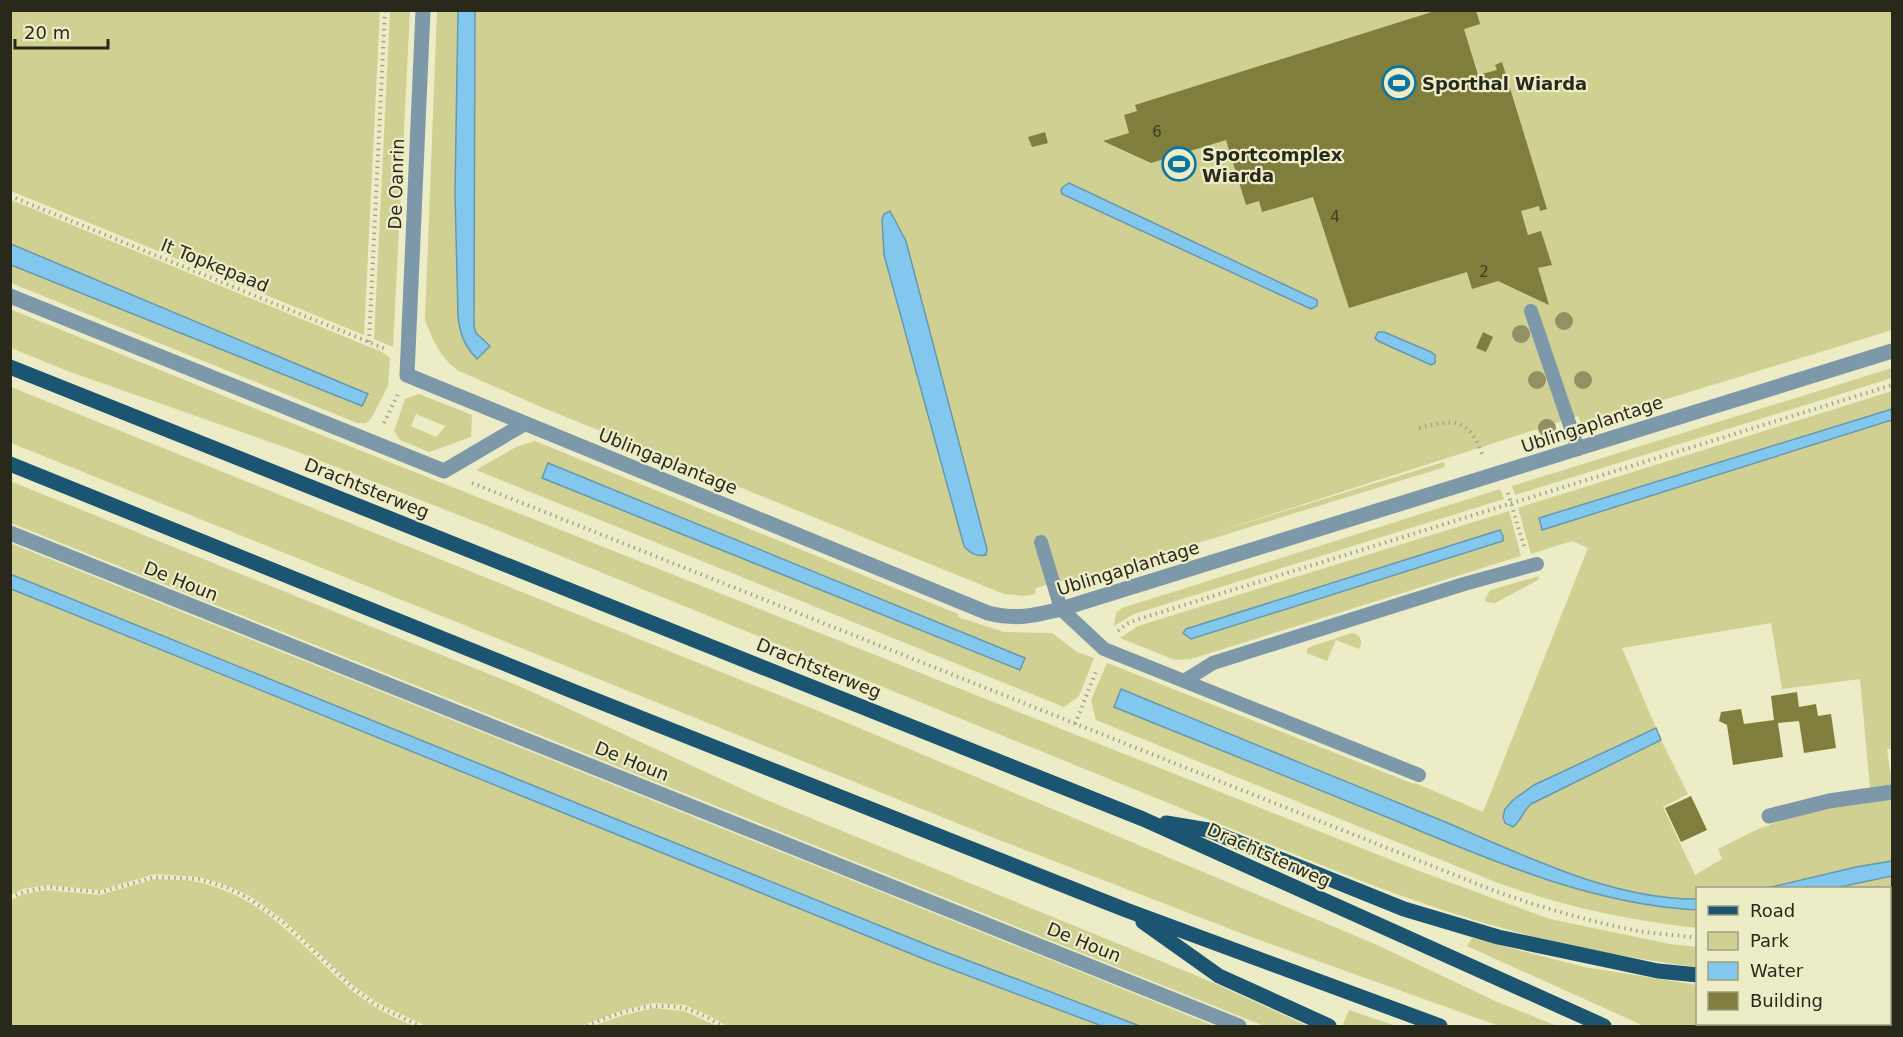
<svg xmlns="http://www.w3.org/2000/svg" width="1903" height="1037" font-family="'DejaVu Sans',sans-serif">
<rect width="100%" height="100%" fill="#ececc7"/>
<!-- green -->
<path fill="#d0d092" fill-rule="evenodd" d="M10 11H380L364 335 11 191Z
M390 11H410L393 347 374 339Z
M437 11H458L455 193 463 332 468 11H1892V330L1582 425 1578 416 1207 535 1444 462 1445 467 1068 583 1064 580 1036 588 1035 594 1025 596 1004 594 546 409 459 371C440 358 433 340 425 320Z
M11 200 382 352 390 358 388 386 371 419 366 423H357L11 283 10 265 361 406 368 394 11 244Z
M10 309 256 409 1419 871 1550 919 1670 944 1697 947V967C1607 956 1511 934 1425 904 1383 890 1342 873 1301 857L502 532 290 449 70 372 11 348Z
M1892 368V378L1515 495 1512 486Z
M11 387 821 712 1375 944 1493 1000 1557 1026H1499L1251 937 999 840 11 443Z
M1892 391V409L1539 518 1543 530 1892 420V749H1887L1890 771H1892V785L1870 788 1860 679 1782 689 1771 623 1622 648 1656 728 1534 785 1518 823 1524 810 1531 804 1661 740 1688 794 1663 807 1695 875 1722 859 1718 849 1758 829 1806 812 1892 796V861L1856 867 1767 888H1698L1697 899C1609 900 1518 852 1438 819 1333 776 1227 733 1122 690L1114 706 1504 865 1589 892 1645 904 1697 910V928C1626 920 1566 907 1498 883L1096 720 1091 700 1107 663 1414 784 1415 783 1483 812 1588 548 1572 541 1531 554 1518 508Z
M419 394 472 415 471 437 429 452 400 440 394 431 405 399ZM416 414 445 426V427L436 437 411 426Z
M535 441 958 614V617L1004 632 1052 633 1077 652 1094 658 1079 696 1064 707 476 470 516 447ZM548 463 1024 658 1020 670 542 478Z
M10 481 526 689 764 799 1207 980 1308 1026H1264L11 523Z
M1500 489 1504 499 1134 614 1114 626 1116 613 1122 608Z
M1509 511 1521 556 1191 659 1175 660 1120 638 1138 626ZM1503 541 1191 639 1187 637Z
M10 543 1138 995 1214 1026H1140L935 948 11 574Z
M1539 576 1538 580 1495 603 1487 602 1485 600 1489 592 1491 590Z
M10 589 929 961 1102 1026H727L710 1016 685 1005 654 1003 623 1010 581 1026H426L378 1003 354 986 285 921 250 896 226 885 200 877 155 874 100 890 47 885 22 889 11 895Z
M1352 633C1360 634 1364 642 1359 649L1336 640 1327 661 1307 653V649L1310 647Z
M1892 876V894L1890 895V888H1835Z
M155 879C170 880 187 879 202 883 268 900 301 946 350 989 369 1005 391 1017 414 1026H11V900L24 894 47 890 100 895Z
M1892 913V912V988L1890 987V913Z
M1472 938 1584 967 1697 985 1698 1024H1890V1006L1892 1007V1026H1644L1467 946Z
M654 1008 684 1011 717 1026H593L624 1015Z
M1349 1010 1396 1026H1349L1343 1024Z"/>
<!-- water -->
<path fill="#82c7ed" stroke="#6798ae" stroke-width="1.5" d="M475 10 474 326 476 333 490 346 477 359C464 345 460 335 458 316L455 193 458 11Z
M1069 183 1317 300V306L1311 309 1062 194 1061 190 1063 187Z
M890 211 906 241 987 549 986 555C976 557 970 553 964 546L884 255 882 219 884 214Z
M10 244H11L368 394 362 406 11 265Z
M1378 332H1384L1431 352 1435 355V363L1431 365 1378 341 1375 338Z
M1892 409V420L1542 530 1539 518Z
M548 463 1025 658 1020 670 542 478Z
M1500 530 1503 536V541L1191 639 1183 633 1186 629Z
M10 574 935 948 1140 1026H1102L929 961 11 589Z
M1121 689C1227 733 1332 776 1438 819 1518 852 1609 900 1697 899V910C1589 904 1488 859 1389 818 1297 781 1205 744 1114 707Z
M1656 728 1661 740 1531 804C1523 811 1521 821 1513 827L1505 823 1503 817 1505 809 1513 800 1534 785Z
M1892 861V876L1835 888H1767L1856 867Z"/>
<!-- building -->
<path fill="#807e3c" d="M1438 10H1476L1480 24 1464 29 1478 75 1497 70 1495 65 1502 62 1547 209 1540 211 1539 206 1521 211 1528 235 1541 231 1552 265 1538 268 1549 305 1498 281 1472 289 1467 272 1349 308 1313 197 1262 212 1259 201 1246 205 1226 140 1151 163 1103 141 1129 133 1124 115 1137 111 1135 105Z
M1045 132 1048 143 1032 147 1028 137Z
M1483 332 1493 337 1486 352 1476 348Z
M1797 692 1799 707 1816 704 1818 716 1831 714 1836 748 1804 753 1799 721 1778 723 1783 757 1733 765 1727 725 1719 721 1721 712 1741 709 1744 724 1774 720 1771 696Z
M1691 796 1707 830 1681 842 1665 808Z"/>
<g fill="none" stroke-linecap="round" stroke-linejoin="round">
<!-- path -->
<path stroke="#a5a589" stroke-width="4" stroke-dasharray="1.5 4.5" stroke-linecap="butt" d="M10 196 386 349
M369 342 385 10
M384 423 398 394
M1419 428C1456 419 1468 417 1483 456
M472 483 1495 891C1542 908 1589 921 1638 931 1657 934 1678 935 1698 938
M1508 493 1524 546
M1118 631 1126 624 1139 619 1892 385
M1075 724 1097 669
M10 897 23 892 47 887 100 892 155 877 199 879 226 887 248 898 284 923 353 988 376 1005 420 1026
M1890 905 1892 904
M587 1026C615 1013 652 1001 683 1008 697 1011 710 1019 722 1026"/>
<!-- service -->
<path stroke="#7c98a9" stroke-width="14" d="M1531 311 1578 449
M1041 542 1061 609 1104 649 1419 775
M1184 681 1213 663 1464 584 1537 564"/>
<!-- minor -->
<path stroke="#7c98a9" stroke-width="15" d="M423 10 407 375 988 613C1016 620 1033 616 1061 609L1892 351
M10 296 444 471 524 424
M10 533 1239 1026
M1769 816 1829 801 1892 792"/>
<!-- primary -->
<path stroke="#1b5571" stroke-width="15" d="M10 367 1143 819 1604 1026
M10 464 570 690 1126 910 1440 1026
M1166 823 1208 830 1404 909 1498 937 1658 971 1698 975
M1143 922 1219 976 1329 1026
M1890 997 1892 998"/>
</g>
<!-- trees -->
<g fill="#919163">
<circle cx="1564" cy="321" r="9"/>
<circle cx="1521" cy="334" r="9"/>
<circle cx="1537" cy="380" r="9"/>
<circle cx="1583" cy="380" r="9"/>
<circle cx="1547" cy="428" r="9"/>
</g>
<!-- icons -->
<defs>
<symbol id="stadium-ring" viewBox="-11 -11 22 22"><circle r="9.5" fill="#ececc7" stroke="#0975a0" stroke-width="1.5"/><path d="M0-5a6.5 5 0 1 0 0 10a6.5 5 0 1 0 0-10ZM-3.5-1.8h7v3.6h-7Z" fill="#0975a0"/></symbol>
</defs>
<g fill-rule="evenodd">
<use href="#stadium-ring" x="1380" y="64" width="38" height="38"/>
<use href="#stadium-ring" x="1160" y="145" width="38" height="38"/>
</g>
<g text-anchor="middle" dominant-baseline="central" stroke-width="4.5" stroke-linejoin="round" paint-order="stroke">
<!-- number labels -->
<g font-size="15" fill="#3f3e23">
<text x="1157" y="132">6</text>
<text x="1335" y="217">4</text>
<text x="1484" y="272">2</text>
</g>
<!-- poi labels -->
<g font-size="18" font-weight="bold" fill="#29291b" stroke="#ececc7" text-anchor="start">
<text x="1422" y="83">Sporthal Wiarda</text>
<text x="1202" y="154">Sportcomplex<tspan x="1202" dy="21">Wiarda</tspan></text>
</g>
<!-- street labels -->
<g font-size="18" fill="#29291b" stroke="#ececc7">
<text transform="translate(396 184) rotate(-88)">De Oanrin</text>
<text transform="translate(215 265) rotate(22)">It Topkepaad</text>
<text transform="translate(1592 424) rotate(-18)">Ublingaplantage</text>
<text transform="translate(668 461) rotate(22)">Ublingaplantage</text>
<text transform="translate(367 488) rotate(22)">Drachtsterweg</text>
<text transform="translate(1128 568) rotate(-17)">Ublingaplantage</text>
<text transform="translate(181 581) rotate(22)">De Houn</text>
<text transform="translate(819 668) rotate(22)">Drachtsterweg</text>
<text transform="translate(632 761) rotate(22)">De Houn</text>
<text transform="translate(1269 855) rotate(24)">Drachtsterweg</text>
<text transform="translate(1084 942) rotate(22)">De Houn</text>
</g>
</g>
<!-- border -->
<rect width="1903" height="1037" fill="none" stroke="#29291b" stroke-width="24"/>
<!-- legend -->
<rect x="1696" y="887" width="195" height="138" fill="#ececc7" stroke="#9e9e82" stroke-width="1.5"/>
<rect x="1708" y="906" width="30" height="9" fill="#1b5571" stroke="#9e9e82" stroke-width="1.5"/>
<text x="1750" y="917" font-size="18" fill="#29291b">Road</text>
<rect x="1708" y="932" width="30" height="18" fill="#d0d092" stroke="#9e9e82" stroke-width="1.5"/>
<text x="1750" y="947" font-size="18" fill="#29291b">Park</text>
<rect x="1708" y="962" width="30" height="18" fill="#82c7ed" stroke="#9e9e82" stroke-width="1.5"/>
<text x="1750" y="977" font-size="18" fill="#29291b">Water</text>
<rect x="1708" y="992" width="30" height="18" fill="#807e3c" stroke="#9e9e82" stroke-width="1.5"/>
<text x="1750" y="1007" font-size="18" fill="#29291b">Building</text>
<!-- scale -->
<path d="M15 39v9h93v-9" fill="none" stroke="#29291b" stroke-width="3"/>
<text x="24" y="39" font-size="18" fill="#29291b" stroke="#ececc7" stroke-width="4.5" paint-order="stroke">20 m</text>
</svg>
